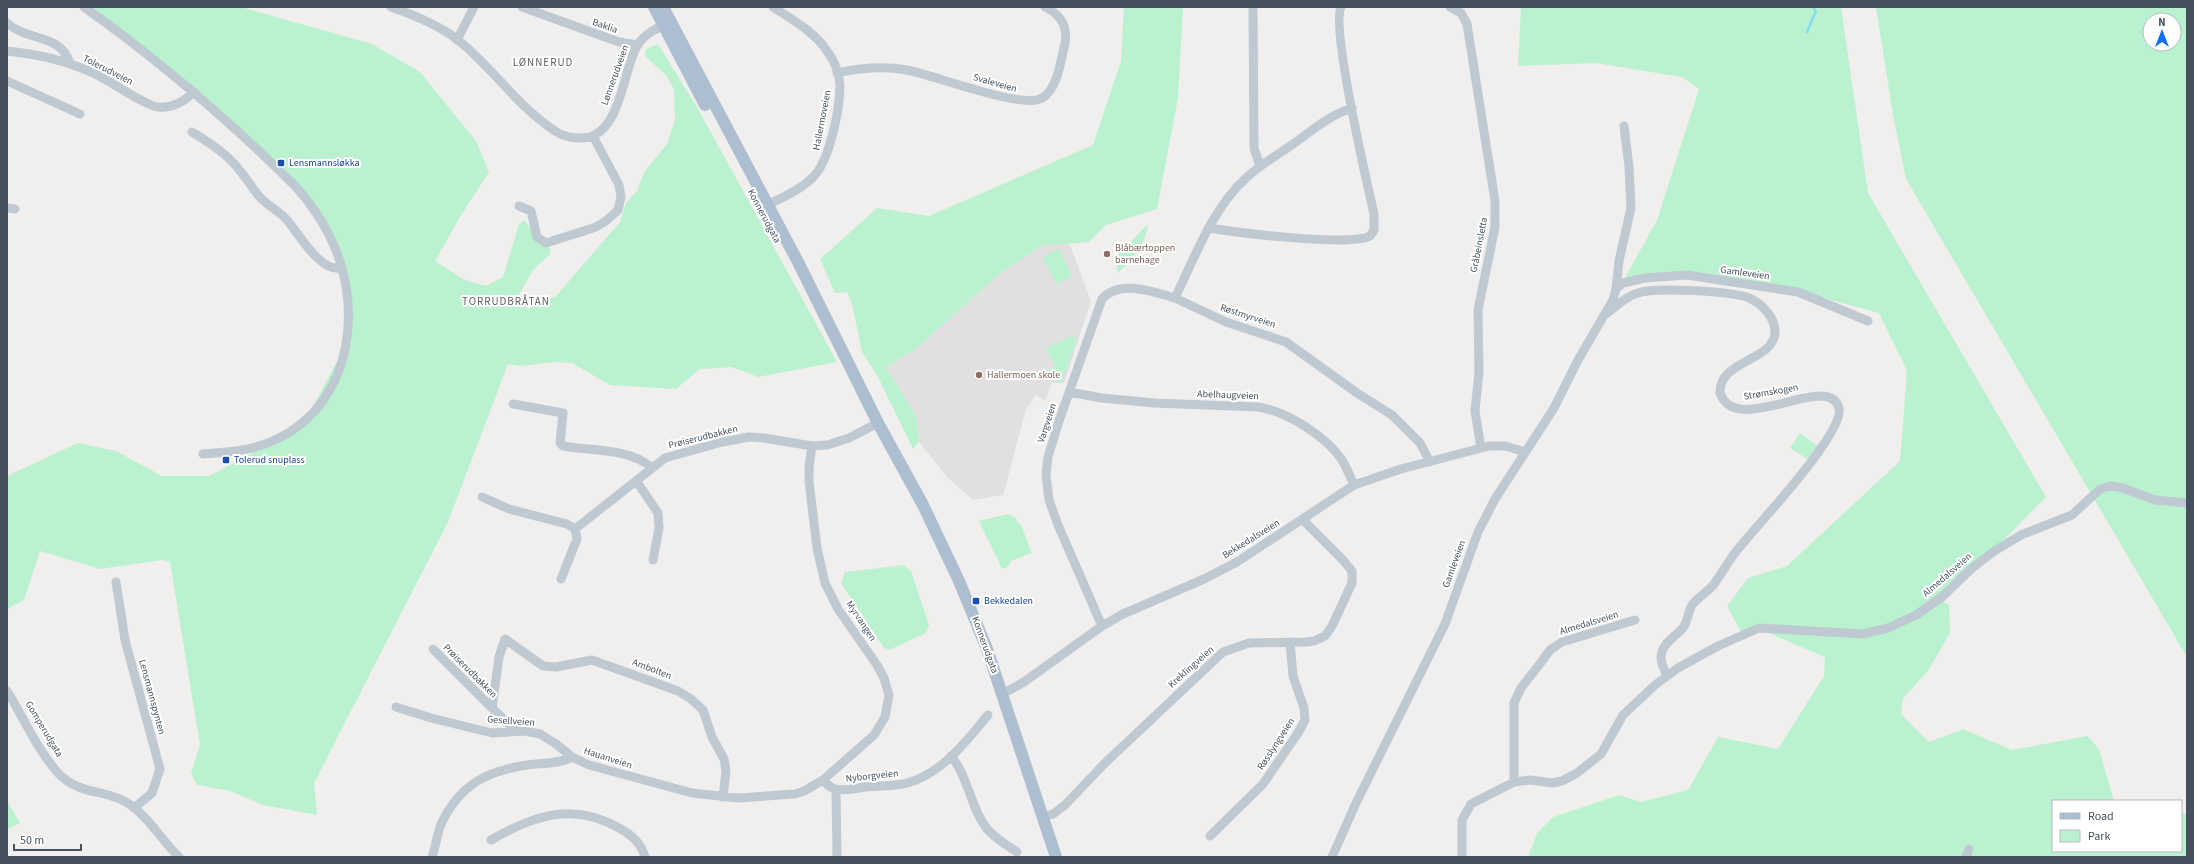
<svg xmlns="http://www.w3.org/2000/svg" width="2194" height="864" font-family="'Source Sans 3',sans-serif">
<rect width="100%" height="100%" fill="#f1eeee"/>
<!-- education -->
<path fill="#e2dfe0" d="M1068 240 1091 301 1064 383H1052L1045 401 1036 395 1026 409 1003 495 973 500 949 479 919 442 916 416 886 367 916 349 998 275 1041 246Z"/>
<!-- green -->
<path fill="#baf2cf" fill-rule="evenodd" d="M84 7H241L372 44 420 72 476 141 489 172 460 217 435 261 465 280 486 286 503 277 519 224 524 220C536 232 531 242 550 248V254L533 270 517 298 528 309 556 296 620 222 626 203 637 191 645 171 667 144 675 120 674 89 666 75 645 56 646 49 658 44 698 109 837 362 758 377 732 367 700 369 676 389 610 385 572 363 554 362 520 366 508 364 448 522 314 783 317 815 263 805 230 791 197 785 191 773 200 745 170 562 162 560 100 569 40 551 24 600 7 609V476L78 443 116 451 162 476H209L283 437 307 418 347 342 348 305 336 254 300 192 131 40Z
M1124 7H1183L1178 98 1157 209 1106 225 1089 242 1041 246 998 275 916 349 886 367 916 416 919 442 913 449 878 377 862 352 852 304 847 292 835 293 820 259 877 208 929 216 1093 145 1121 61Z
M1521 7H1841L1868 193 2046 497 1943 602 1949 605 1950 633 1928 671 1903 698 1901 714 1929 742 1963 729 2012 750 2087 736 2099 749 2114 801H2053V851H2181V814H2187V857H1528L1537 833 1553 817 1619 795 1641 802 1688 790 1718 737 1778 749 1824 676 1825 657 1757 628 1742 634 1727 606 1748 578 1787 566 1900 461 1907 371 1879 313 1791 289 1690 273 1637 275 1622 283 1657 220 1699 89 1682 77 1595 63 1518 66Z
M1876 7H2187V657L1906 179 1893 115ZM2150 20H2174V44H2150Z
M1148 224C1146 244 1133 259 1118 273L1115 258Z
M1059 249 1072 276 1056 284 1043 257Z
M1073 335 1076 343 1061 383 1043 376V373L1055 367 1046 348Z
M1800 433 1819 447 1809 460 1790 448Z
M1008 514 1016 518 1018 523 1021 525 1032 553 1011 561 1008 567 1002 569 979 521Z
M904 565 911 571 929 625 926 633 889 650 884 648 841 583 845 572Z
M7 801 20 823 7 829Z"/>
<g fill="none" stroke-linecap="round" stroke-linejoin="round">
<!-- stream -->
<path stroke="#84dcf2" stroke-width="2.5" d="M1807 32 1816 11 1813 7"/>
<!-- minor -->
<path stroke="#bec9d2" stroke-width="9" d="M84 7C160 61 231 122 297 188 309 202 320 217 328 233 365 303 354 402 277 439 253 451 228 452 203 454
M391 7C414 15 439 25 458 40 493 68 518 107 555 131 563 137 572 138 581 138 621 138 622 72 637 46 644 34 657 28 669 23
M522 7 619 42 638 45
M1253 7 1254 148 1260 166
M1450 7 1461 13 1467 24 1495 201V227L1478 310 1479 372 1475 411 1481 448
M7 23C28 42 60 33 70 63
M457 40 474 7
M7 51C37 54 65 60 93 73 108 79 145 106 158 107 171 109 185 101 194 92
M837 73C860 68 884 66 907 70 934 75 1023 110 1042 98 1058 89 1061 59 1065 43 1068 26 1060 14 1045 7
M7 81 80 114
M1352 108C1330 115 1314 129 1296 142 1279 154 1261 164 1246 178 1212 209 1195 257 1175 298L1226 322 1286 342 1357 393 1392 415 1420 443 1430 462
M192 132C203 139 215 146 225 155 239 166 247 181 258 195 266 205 278 210 286 219 299 233 319 272 341 268
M519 206 531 211 537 237 546 243 596 227 607 220 618 210 621 197 619 185 593 136
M7 208 15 209
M760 209C778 199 802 190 815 175 830 158 840 108 840 85 839 73 834 60 827 51 815 32 791 19 773 7
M1210 228C1233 232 1358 248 1371 235L1374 230V214C1367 183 1331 27 1341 7
M1616 289 1619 261 1631 208 1629 167 1624 126
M1607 313C1617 306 1626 296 1638 293 1655 287 1732 291 1749 298 1762 303 1776 319 1775 333 1773 361 1719 360 1720 393 1736 439 1829 370 1839 408 1845 433 1756 526 1738 549 1729 560 1722 573 1714 584 1708 592 1698 597 1692 605 1688 612 1688 621 1683 628 1676 636 1665 641 1662 652 1659 661 1664 668 1667 676
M1069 392 1102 398 1154 403 1258 407C1286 411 1326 436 1342 460 1347 468 1350 477 1354 485
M513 404 563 413 560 443 563 446C591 451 629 448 651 467
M637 482 658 513 659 528 653 560
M482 497 509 509 567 524 575 529 577 539 561 579
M575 529 665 458 722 442 749 437 764 438 812 446 827 445 849 438 878 423
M116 582 125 640 160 769 152 793 134 808
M1102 626 1058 525 1049 500 1046 475 1048 457 1059 421 1102 299C1120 279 1153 292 1175 298
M433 649 492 708
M7 691C24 718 37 750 59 774 80 795 103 789 126 802 149 816 160 839 179 857
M1002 694 1024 682 1102 626 1123 614 1204 579 1237 562 1354 485 1401 469 1489 446H1505L1525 452
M396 707 431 718 492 733 524 731 540 734 556 744 572 757 589 765 692 793 738 798 795 794 804 791 823 780 874 735 885 717 889 695 884 678 877 665 838 609 825 583 817 548 809 481V467L812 446
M521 730 511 726 492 708 499 657 505 639 543 666 556 667 592 660 678 691 691 699 703 710 712 737 724 759 726 771 723 797
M951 756C969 778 970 807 987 829 995 838 1006 845 1017 852
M823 780C834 795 849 789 865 787 879 785 893 787 907 783 942 774 966 741 988 715
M1514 782V703L1521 688 1542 661 1550 650 1562 642 1635 620
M836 790 837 857
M1043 817 1053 814 1065 805 1105 763 1223 652 1249 643 1306 642 1314 641 1325 636 1332 626 1352 583V571L1343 560 1302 519
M1210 836 1263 784 1298 733 1305 720 1304 708 1293 676 1290 642
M491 840C534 815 573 802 619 828 632 835 641 843 645 857
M432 857C436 846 437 833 442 822 461 784 487 771 527 765 541 763 560 764 572 757
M1332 857 1356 803 1445 624 1478 532 1495 499 1554 408 1578 360 1613 300 1616 289 1623 283 1645 278 1687 275 1798 292 1868 321
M1462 857V820L1471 804 1514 782 1531 780 1552 783 1562 781 1577 773 1601 754 1623 715 1655 685 1678 668 1718 646 1759 628 1863 634 1888 628 1916 615 1942 597 1971 569 1993 552 2021 535 2072 515 2100 489 2111 486 2123 488 2155 500 2187 503
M1966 857 1969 849"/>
<!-- major -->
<path stroke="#acbed0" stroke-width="12" d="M654 7 705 105
M663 7 798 262 878 423 923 505 959 581 987 649 1056 857"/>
</g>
<!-- markers -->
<g fill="#1a4fb4" stroke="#fff" stroke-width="1.5">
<rect x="277" y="159" width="8" height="8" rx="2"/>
<rect x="222" y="456" width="8" height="8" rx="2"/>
<rect x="972" y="597" width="8" height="8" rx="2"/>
</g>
<g fill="#8d6e63" stroke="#fff" stroke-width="1.5">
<circle cx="1107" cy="254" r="4"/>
<circle cx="979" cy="375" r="4"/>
</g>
<g text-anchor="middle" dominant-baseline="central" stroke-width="4" stroke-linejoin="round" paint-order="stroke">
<!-- street labels -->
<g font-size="10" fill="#45525e" stroke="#fff">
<text transform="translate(605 26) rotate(19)">Baklia</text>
<text transform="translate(108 70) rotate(27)">Tolerudveien</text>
<text transform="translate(615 75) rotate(-70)">Lønnerudveien</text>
<text transform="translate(995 83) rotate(16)">Svaleveien</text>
<text transform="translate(822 120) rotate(-79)">Hallermoveien</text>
<text transform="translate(764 216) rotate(62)">Konnerudgata</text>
<text transform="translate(1479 245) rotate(-79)">Gråbeinsletta</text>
<text transform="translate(1745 273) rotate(8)">Gamleveien</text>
<text transform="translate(1248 316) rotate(18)">Røstmyrveien</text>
<text transform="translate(1771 392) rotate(-10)">Strømskogen</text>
<text transform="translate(1228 395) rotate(2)">Abelhaugveien</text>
<text transform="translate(1047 423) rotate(-72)">Vargveien</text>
<text transform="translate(703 437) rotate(-14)">Prøiserudbakken</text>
<text transform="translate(1251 539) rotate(-32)">Bekkedalsveien</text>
<text transform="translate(1454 564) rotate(-70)">Gamleveien</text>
<text transform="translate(1947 575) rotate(-41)">Almedalsveien</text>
<text transform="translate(861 621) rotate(56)">Myrvangen</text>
<text transform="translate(1589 623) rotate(-17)">Almedalsveien</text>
<text transform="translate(985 645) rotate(70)">Konnerudgata</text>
<text transform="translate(1191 667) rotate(-42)">Kreklingveien</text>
<text transform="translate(652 669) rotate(21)">Ambolten</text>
<text transform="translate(470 671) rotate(45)">Prøiserudbakken</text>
<text transform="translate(152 697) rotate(75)">Lensmannspynten</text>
<text transform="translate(511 721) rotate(4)">Gesellveien</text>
<text transform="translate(44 729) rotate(59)">Gomperudgata</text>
<text transform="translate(1276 744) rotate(-57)">Røsslyngveien</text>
<text transform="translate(608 758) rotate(18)">Hauanveien</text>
<text transform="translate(872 776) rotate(-6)">Nyborgveien</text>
</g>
<!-- transit labels -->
<g font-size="10" fill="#164399" stroke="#fff" text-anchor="start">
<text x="289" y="163">Lensmannsløkka</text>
<text x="234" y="460">Tolerud snuplass</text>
<text x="984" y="601">Bekkedalen</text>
</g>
<!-- education labels -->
<g font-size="10" fill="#785e54" stroke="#fff" text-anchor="start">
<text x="1115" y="248">Blåbærtoppen<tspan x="1115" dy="12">barnehage</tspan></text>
<text x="987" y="375">Hallermoen skole</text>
</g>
<!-- neighbourhood labels -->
<g font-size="11" letter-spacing="1" fill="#5b5f64" stroke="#fff">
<text x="543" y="62">LØNNERUD</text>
<text x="506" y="301">TORRUDBRÅTAN</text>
</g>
</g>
<!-- border -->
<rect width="2194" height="864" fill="none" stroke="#45525e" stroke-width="16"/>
<!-- legend -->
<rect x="2052" y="800" width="130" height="52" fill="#ffffff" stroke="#b5babf"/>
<rect x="2060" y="813" width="20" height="6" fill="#acbed0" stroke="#b5babf"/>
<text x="2088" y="820" font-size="12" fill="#45525e">Road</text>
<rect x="2060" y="830" width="20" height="12" fill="#baf2cf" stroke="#b5babf"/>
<text x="2088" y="840" font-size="12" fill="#45525e">Park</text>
<!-- north arrow -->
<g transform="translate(2162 32)"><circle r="19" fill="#ffffff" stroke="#b5babf"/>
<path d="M0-3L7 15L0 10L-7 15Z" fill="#0c71ee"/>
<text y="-6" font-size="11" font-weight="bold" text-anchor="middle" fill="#45525e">N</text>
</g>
<!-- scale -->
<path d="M14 844v6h67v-6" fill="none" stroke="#45525e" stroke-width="2"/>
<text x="20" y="844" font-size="12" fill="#45525e" stroke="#ffffff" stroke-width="3" paint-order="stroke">50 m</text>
</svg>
